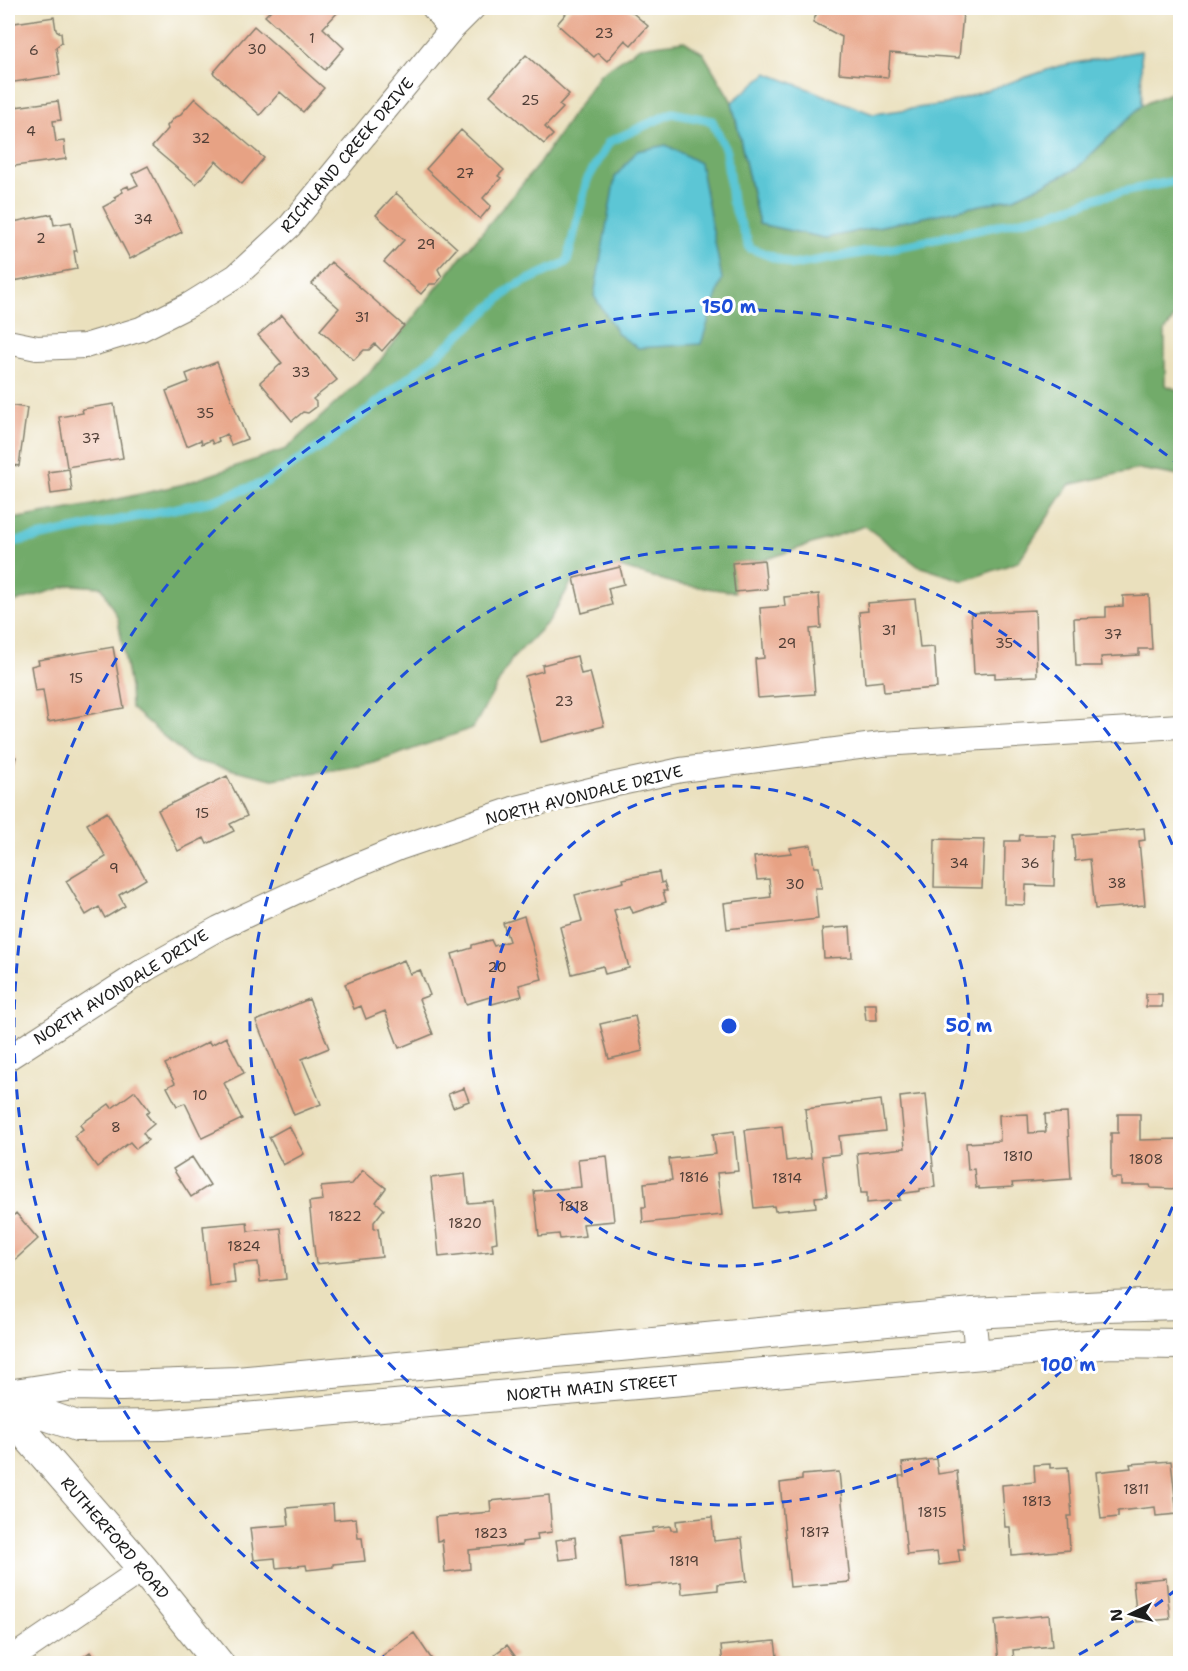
<svg xmlns="http://www.w3.org/2000/svg" width="1188" height="1671" font-family="'Shantell Sans',sans-serif">
<rect width="100%" height="100%" fill="#fff"/>
<filter id="ink" filterUnits="userSpaceOnUse"><feTurbulence type="fractalNoise" baseFrequency=".0167" numOctaves="2"/><feDisplacementMap in="SourceGraphic" scale="12" xChannelSelector="R" yChannelSelector="G"/><feConvolveMatrix kernelMatrix="1 2 1 2 8 2 1 2 1" color-interpolation-filters="sRGB"/></filter>
<filter id="wash" filterUnits="userSpaceOnUse"><feTurbulence type="fractalNoise" baseFrequency=".008" numOctaves="4" result="noise"/><feDisplacementMap in="SourceGraphic" scale="24" xChannelSelector="R" yChannelSelector="G"/><feGaussianBlur stdDeviation="1.35" result="paint"/><feColorMatrix in="noise" values="0 0 0 0 0 0 0 0 0 0 0 0 0 0 0 0 0 1.4 0 .05"/><feComposite in="paint" operator="in"/></filter>
<g filter="url(#wash)">
<rect width="100%" height="100%" fill="#eae0bd"/>
<!-- forest -->
<path fill="#72ab6a" stroke="#476443" stroke-width="1.5" d="M684 41 703 53 732 102 759 224 825 238 1014 198 1076 169 1142 105 1180 89V310L1165 331V385L1180 391V476L1139 469 1069 485 1018 562 964 581 918 566 865 526 764 560 733 563 735 592 676 584 620 567 574 578 549 621 512 659 473 728 371 764 273 779 191 760 131 708 130 688 118 619 102 587 71 585 8 604V520L92 505 184 484 286 449 375 367 453 267 538 165 600 74 640 47Z"/>
<!-- water -->
<path fill="#5bc6d5" stroke="#3c7178" stroke-width="1.5" d="M1141 51 1142 105 1076 169 1014 198 825 238 759 224 732 102 767 73 873 114 946 104 1059 66Z
M666 145 700 163 722 279 701 344 638 348 618 334 594 296 615 177 637 151Z"/>
<g fill="none" stroke-linecap="round" stroke-linejoin="round">
<!-- stream -->
<path stroke="#5bc6d5" stroke-width="9" d="M8 543 212 501 266 482 333 438 437 355 513 287 567 262 587 180 609 142 672 113 712 121 726 150 732 201 750 248 793 265 913 244 1050 214 1103 196 1180 180"/>
</g>
<g id="blocks">
<!-- building -->
<path fill="#e7a284" d="M273 8H337L340 10 323 28 344 48 325 70 265 16Z
M571 8H627L648 26 631 45 625 40 607 61 598 53 594 57 557 24Z
M819 8H906L963 13 959 58 890 53 888 77 839 73 842 37 813 22Z
M54 17 56 30 61 33 62 42 56 47 60 75 8 83V54L12 53 8 24Z
M254 26 324 88 303 112 280 92 260 115 213 73Z
M526 55 569 94 559 105 563 108 545 127 553 135 544 144 490 95Z
M195 98 264 158 242 184 216 161 196 184 152 147 168 129 167 126 175 117 179 116Z
M58 101 61 120 53 121 56 142 64 141 66 159 8 167V108Z
M461 130 504 170 498 176 501 178 483 198 491 206 480 219 426 169Z
M148 166 182 232 130 259 103 207 116 200 114 197 123 192 121 189 128 186 129 189 138 185 132 174Z
M396 193 457 248 438 269 442 277 436 284H430L421 294 384 262 404 240 376 215Z
M52 214 54 225 71 222 77 251H74L77 269 8 282V223Z
M331 262 404 326 382 351 375 344 369 350H364L354 360 320 330 339 308 312 284Z
M282 315 337 380 313 399 316 402V407L308 413 303 412 292 421 260 382 282 363 258 335Z
M217 362 247 439 231 445 227 434 218 438 219 441 213 444 211 440 202 444 201 440 187 446 166 391 189 382 186 374Z
M114 404 123 458 67 467 59 417 83 413 82 409Z
M8 405 27 408 19 466 8 464Z
M69 469 72 491 51 494 48 472Z
M764 560 767 589 735 592 732 563Z
M620 567 624 584 608 588 612 605 582 613 574 578Z
M819 594 821 628 810 629 815 694 758 698 755 659 764 658 760 608 785 606 784 597Z
M1149 595 1152 649H1139V655L1101 657 1102 666H1076L1074 618 1106 617V607L1123 606V596Z
M915 599 920 648 934 647 937 688 884 692 883 681 865 683 859 612 868 611 867 603Z
M1035 610 1037 676 995 678V673L974 674 971 613Z
M113 647 124 708 48 722 43 690 35 691 31 666 39 664 38 660Z
M577 656 581 674 590 672 604 726 541 742 525 676 543 671 542 665Z
M8 755 16 757 10 780H8Z
M227 776 247 816 230 824 234 831 207 844 204 838 178 851 158 810Z
M107 812 146 879 119 895 125 906 105 918 99 907 86 915 66 881 106 857 87 824Z
M1144 828 1145 840 1139 841 1145 905 1095 909 1090 859 1075 861 1073 835Z
M1020 835H1055L1054 886 1026 885 1025 905 1004 904 1005 841H1019Z
M935 839 984 840 982 888 934 887Z
M811 845 814 867H819L822 888H815L818 919 727 929 724 903 771 897 769 879 757 880 754 857 791 853 790 848Z
M659 872 661 883 664 882 667 891H663L666 902 633 913 630 906 614 910 629 968 605 974 603 966 572 974 560 927 582 921 575 895 624 882 623 879Z
M524 916 542 979 519 985 522 996 492 1004 490 997 466 1004 452 954 472 948V945L491 940 494 946 509 941 503 923Z
M850 927 852 957 824 958 822 929Z
M404 960 410 974 420 970 430 995 419 999 433 1034 399 1048 385 1011 366 1019 361 1006 354 1009 345 984Z
M1146 994H1162V1007H1146Z
M309 999 329 1048 302 1059 321 1104 294 1115 256 1021Z
M864 1004H876L877 1020H866Z
M635 1016 643 1051 609 1059 600 1024Z
M226 1037 244 1073 224 1083 242 1119 202 1138 185 1103 177 1106 167 1087 175 1083 165 1064 209 1042 211 1045Z
M464 1088 469 1101 453 1107 448 1094Z
M135 1091 150 1111 146 1114 154 1124 143 1133 148 1140 136 1149 130 1142 97 1167 74 1136 83 1129 80 1125 109 1104 112 1108Z
M926 1094 935 1187 920 1189V1191L899 1194 900 1200 867 1203V1193H861L857 1153 905 1148 900 1097Z
M881 1100 885 1131 839 1136 841 1154 822 1156 827 1196 815 1197 816 1207 775 1211 774 1206 754 1208 745 1130 782 1126 786 1161 811 1158 805 1109Z
M1067 1113 1071 1179 1012 1183 1013 1187 979 1189V1187L976 1188 974 1169 968 1170 966 1143 1000 1141 999 1115 1028 1114 1029 1133 1046 1132 1045 1114Z
M1118 1114H1140V1140L1180 1139V1189L1151 1188 1150 1185H1121V1178H1111V1133H1118Z
M289 1126 304 1154 283 1165 269 1137Z
M734 1131 738 1171 717 1173 722 1215 643 1223 642 1207H646L644 1183 672 1180 669 1159 716 1154 713 1134Z
M607 1156 614 1221 583 1224 585 1236 560 1239 559 1234 539 1236 534 1191 581 1187 578 1159Z
M192 1157 210 1185 191 1197 173 1169Z
M363 1170 386 1188 376 1202 384 1209 374 1222V1229L378 1228 382 1257 316 1264 309 1202 323 1200 321 1187 352 1184Z
M465 1174 468 1203 493 1201 497 1242 492 1243 493 1251 439 1257 431 1178Z
M16 1213 38 1239 8 1266V1221Z
M247 1222 248 1231 281 1228 286 1279 260 1282 258 1262 233 1264 235 1283 209 1286 203 1226Z
M936 1459 938 1474 957 1471 964 1549H958L960 1562 939 1565 937 1552 907 1555 899 1476H904L902 1463Z
M1171 1461 1177 1514 1156 1516 1155 1507 1118 1511V1517L1101 1519 1096 1472 1131 1468 1130 1464Z
M1050 1464V1468L1068 1467 1072 1516H1068L1070 1550 1012 1555 1010 1527H1005L1002 1485 1035 1482 1034 1465Z
M839 1472 850 1582 790 1587 780 1483 802 1480V1475Z
M549 1495 552 1532 537 1534 538 1540 522 1542V1545L469 1550 470 1569 445 1572 442 1540 437 1541 435 1517 491 1512 490 1501Z
M333 1504 334 1520 356 1518 358 1538H362L365 1561 333 1564V1567L307 1570 306 1565 276 1568 275 1558 254 1560 250 1528 289 1525 287 1508Z
M712 1517 714 1541 742 1538 747 1581 718 1584V1590L682 1594 681 1582 625 1588 620 1536 653 1532V1528L670 1526 671 1530H677L676 1521Z
M575 1537 577 1558 559 1560 556 1540Z
M1166 1578 1170 1619 1137 1622 1133 1581Z
M1049 1615 1052 1646 1013 1650 1014 1661 999 1663 995 1620Z
M414 1633 435 1664H383L379 1658Z
M775 1641 778 1664H723L721 1646Z
M507 1645 515 1656 502 1664 495 1654Z
M90 1652 98 1664H73Z"/>
</g>
</g>
<g filter="url(#ink)">
<use href="#blocks" fill-opacity="0" stroke="#837e6c" stroke-width="1.5"/>
<g fill="none" stroke-linecap="round" stroke-linejoin="round">
<defs>
<path id="minor" d="M434 8 451 30
M8 342 37 348 85 346 141 329 189 305 236 276 290 226 451 30 473 8
M8 1058 146 969 219 928 317 882 399 848 513 809 607 786 681 770 882 744 1180 726
M973 1313 977 1354
M8 1661 143 1569"/>
<path id="tertiary" d="M8 1395 73 1385 121 1386 237 1382 973 1313 1106 1306 1180 1304
M8 1402 77 1426 163 1425 1111 1343 1180 1344
M8 1414 143 1569 219 1664"/>
</defs>
<!-- minor casing -->
<use href="#minor" stroke="#837e6c" stroke-width="26"/>
<!-- tertiary casing -->
<use href="#tertiary" stroke="#837e6c" stroke-width="32"/>
<!-- minor -->
<use href="#minor" stroke="#fff" stroke-width="24"/>
<!-- tertiary -->
<use href="#tertiary" stroke="#fff" stroke-width="30"/>
</g>
</g>
<!-- distance rings -->
<g fill="none" stroke="#1d4ed8" stroke-width="3" stroke-dasharray="10 8">
<circle cx="729" cy="1026" r="240"/>
<path d="M1179 1190A479 479 0 1 1 1179 862"/>
<path d="M1177 1589A719 719 0 0 1 1067 1661M391 1661A719 719 0 1 1 1177 463"/>
</g>
<g text-anchor="middle" dominant-baseline="central" stroke-width="6" stroke-linejoin="round" paint-order="stroke">
<!-- number labels -->
<g font-size="14" fill="#4f3e36">
<text x="604" y="33">23</text>
<text x="312" y="38">1</text>
<text x="257" y="49">30</text>
<text x="34" y="50">6</text>
<text x="530" y="100">25</text>
<text x="31" y="131">4</text>
<text x="201" y="138">32</text>
<text x="465" y="173">27</text>
<text x="143" y="219">34</text>
<text x="41" y="238">2</text>
<text x="426" y="244">29</text>
<text x="362" y="317">31</text>
<text x="301" y="372">33</text>
<text x="205" y="413">35</text>
<text x="91" y="438">37</text>
<text x="889" y="630">31</text>
<text x="1113" y="634">37</text>
<text x="787" y="643">29</text>
<text x="1004" y="643">35</text>
<text x="76" y="678">15</text>
<text x="564" y="701">23</text>
<text x="202" y="813">15</text>
<text x="959" y="863">34</text>
<text x="1030" y="863">36</text>
<text x="114" y="868">9</text>
<text x="1117" y="883">38</text>
<text x="795" y="884">30</text>
<text x="497" y="967">20</text>
<text x="200" y="1095">10</text>
<text x="116" y="1127">8</text>
<text x="1018" y="1156">1810</text>
<text x="1146" y="1159">1808</text>
<text x="694" y="1177">1816</text>
<text x="787" y="1178">1814</text>
<text x="574" y="1206">1818</text>
<text x="345" y="1216">1822</text>
<text x="465" y="1223">1820</text>
<text x="244" y="1246">1824</text>
<text x="1136" y="1489">1811</text>
<text x="1037" y="1501">1813</text>
<text x="932" y="1512">1815</text>
<text x="815" y="1532">1817</text>
<text x="491" y="1533">1823</text>
<text x="684" y="1561">1819</text>
</g>
<!-- street labels -->
<g font-size="16" fill="#1c1c1c" stroke="#fff">
<text transform="translate(347 155) rotate(-50)">RICHLAND CREEK DRIVE</text>
<text transform="translate(584 795) rotate(-14)">NORTH AVONDALE DRIVE</text>
<text transform="translate(121 987) rotate(-32)">NORTH AVONDALE DRIVE</text>
<text transform="translate(592 1388) rotate(-5)">NORTH MAIN STREET</text>
<text transform="translate(115 1538) rotate(49)">RUTHERFORD ROAD</text>
</g>
</g>
<circle cx="729" cy="1026" r="9" fill="#1d4ed8" stroke="#fff" stroke-width="3"/>
<g font-size="18" text-anchor="middle" font-weight="bold" fill="#1d4ed8" stroke="#fff" stroke-width="6" stroke-linejoin="round" paint-order="stroke">
<text x="729" y="313">150 m</text>
<text x="969" y="1032">50 m</text>
<text x="1068" y="1371">100 m</text>
</g>
<!-- margin -->
<rect width="1188" height="1671" fill="none" stroke="#fff" stroke-width="30"/>
<!-- north arrow -->
<g transform="translate(1131 1614) rotate(265)" stroke="#ffffff" stroke-width="4.5" paint-order="stroke">
<path d="M0-4.5L10 22L0 15L-10 22Z" fill="#1c1c1c"/>
<text y="-9" font-size="16" font-weight="bold" text-anchor="middle" fill="#1c1c1c">N</text>
</g>
</svg>
